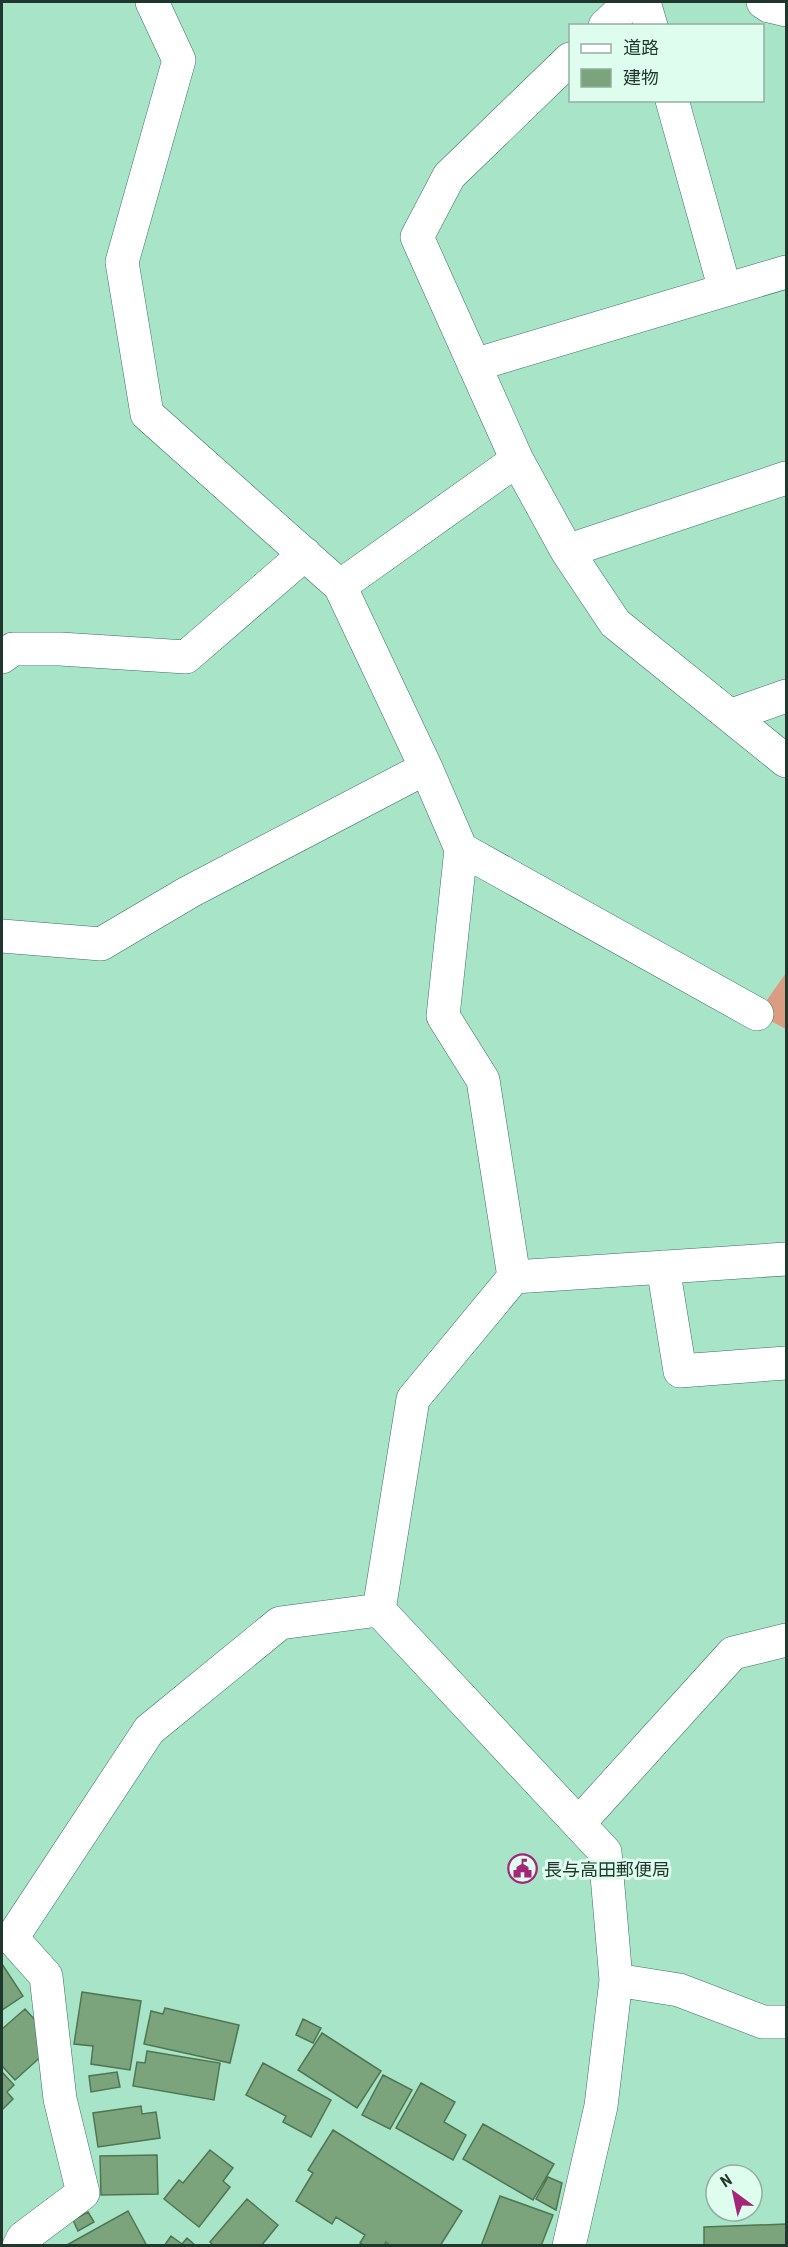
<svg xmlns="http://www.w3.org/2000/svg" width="788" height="2247" font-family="'Roboto Condensed','Noto Sans JP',sans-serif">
<rect width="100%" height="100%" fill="#a7e4c8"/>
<!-- green -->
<path fill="#db9d81" d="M786 973V1029L757 1014Z"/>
<!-- building -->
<path fill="#7ca47c" stroke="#4f7650" stroke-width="1.5" d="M2 1964 23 1996 2 2010Z
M82 1992 141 2001 130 2070 91 2064 93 2046 74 2044Z
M165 2008 239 2025 230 2063 144 2044 151 2011 163 2014Z
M25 2009 56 2043 15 2080 2 2066V2029Z
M303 2019 321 2028 313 2043 296 2035Z
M322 2033 381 2071 357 2108 298 2070Z
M147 2051 220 2063 214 2100 133 2086 137 2062 145 2063Z
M263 2063 331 2100 311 2137 283 2122 286 2116 246 2095Z
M2 2072 14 2085 7 2092 13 2099 2 2110Z
M117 2072 120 2087 91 2092 89 2076Z
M383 2075 412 2090 390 2129 362 2115Z
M421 2083 455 2102 444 2122 466 2135 453 2160 396 2128Z
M141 2106 142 2114 156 2112 160 2138 98 2147 93 2113Z
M483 2124 554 2164 533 2200 463 2159Z
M333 2130 462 2211 440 2246H390L386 2242 384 2246H365L360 2243 365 2235 336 2217 332 2224 296 2201 313 2173 308 2170Z
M210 2150 233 2168 223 2181 230 2187 199 2227 164 2199 179 2180 183 2183Z
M157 2155 158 2194 101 2195 100 2156Z
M548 2177 562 2183 556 2210 536 2199Z
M500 2196 553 2215 541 2246H481Z
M247 2199 278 2225 261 2246H214L210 2242Z
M128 2211 147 2246H65Z
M88 2212 94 2222 78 2231 73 2220Z
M786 2224V2246H704V2227Z
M171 2236 182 2244 187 2238 196 2246H164Z"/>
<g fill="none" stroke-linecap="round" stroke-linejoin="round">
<defs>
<path id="minor" d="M152 2 179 60 122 262 147 414 340 586 426 768 461 849 443 1016 483 1080 514 1277 413 1399 379 1610
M644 2 651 26
M763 2 769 6 786 10
M605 26 630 2
M570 59 449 176 417 237 517 460 567 551 615 623 786 761
M672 100 725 290
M474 365 786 272
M567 551 786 478
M340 586 517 460
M2 657 13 649H60L186 657 305 554
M732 715 786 696
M461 849 757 1014
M2 936 101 944 189 892 426 768
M663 1267 680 1371 786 1363
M514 1277 786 1259
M379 1610 605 1852 616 1980 601 2106 569 2246
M579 1823 733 1653 786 1640
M616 1980 679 1990 763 2022H786
M19 2246 23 2238 83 2193 60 2099 46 1976 12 1938 149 1730 280 1623 379 1610"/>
</defs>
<!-- minor casing -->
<use href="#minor" stroke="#37725a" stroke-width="34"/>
<!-- minor -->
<use href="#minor" stroke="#fff" stroke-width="33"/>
</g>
<!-- icons -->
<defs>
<symbol id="civic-ring" viewBox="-11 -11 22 22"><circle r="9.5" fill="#dffdef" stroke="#a42679" stroke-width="1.5"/><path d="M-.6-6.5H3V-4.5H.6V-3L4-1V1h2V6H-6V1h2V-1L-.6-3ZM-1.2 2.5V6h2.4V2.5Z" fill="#a42679"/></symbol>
</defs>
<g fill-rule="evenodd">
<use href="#civic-ring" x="506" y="1852" width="33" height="33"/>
</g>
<g text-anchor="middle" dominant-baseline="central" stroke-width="6" stroke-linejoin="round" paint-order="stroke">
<!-- poi labels -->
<g font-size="18" fill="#1f372d" stroke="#dffdef" text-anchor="start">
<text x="544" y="1869">長与高田郵便局</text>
</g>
</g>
<!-- border -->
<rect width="788" height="2247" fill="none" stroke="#1f372d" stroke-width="6"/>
<!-- legend -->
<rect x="569" y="24" width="195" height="78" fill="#dffdef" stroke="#92aea1" stroke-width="1.5"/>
<rect x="581" y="44" width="30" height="9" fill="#ffffff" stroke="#92aea1" stroke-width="1.5"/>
<text x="623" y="54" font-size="18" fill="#1f372d">道路</text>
<rect x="581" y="69" width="30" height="18" fill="#7ca47c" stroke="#92aea1" stroke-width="1.5"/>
<text x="623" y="84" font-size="18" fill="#1f372d">建物</text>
<!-- north arrow -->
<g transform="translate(734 2193) rotate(327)"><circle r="28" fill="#dffdef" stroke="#92aea1" stroke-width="1.5"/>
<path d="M0-4.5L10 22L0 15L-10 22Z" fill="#a42679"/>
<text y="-9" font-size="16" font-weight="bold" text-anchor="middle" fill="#1f372d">N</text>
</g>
</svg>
